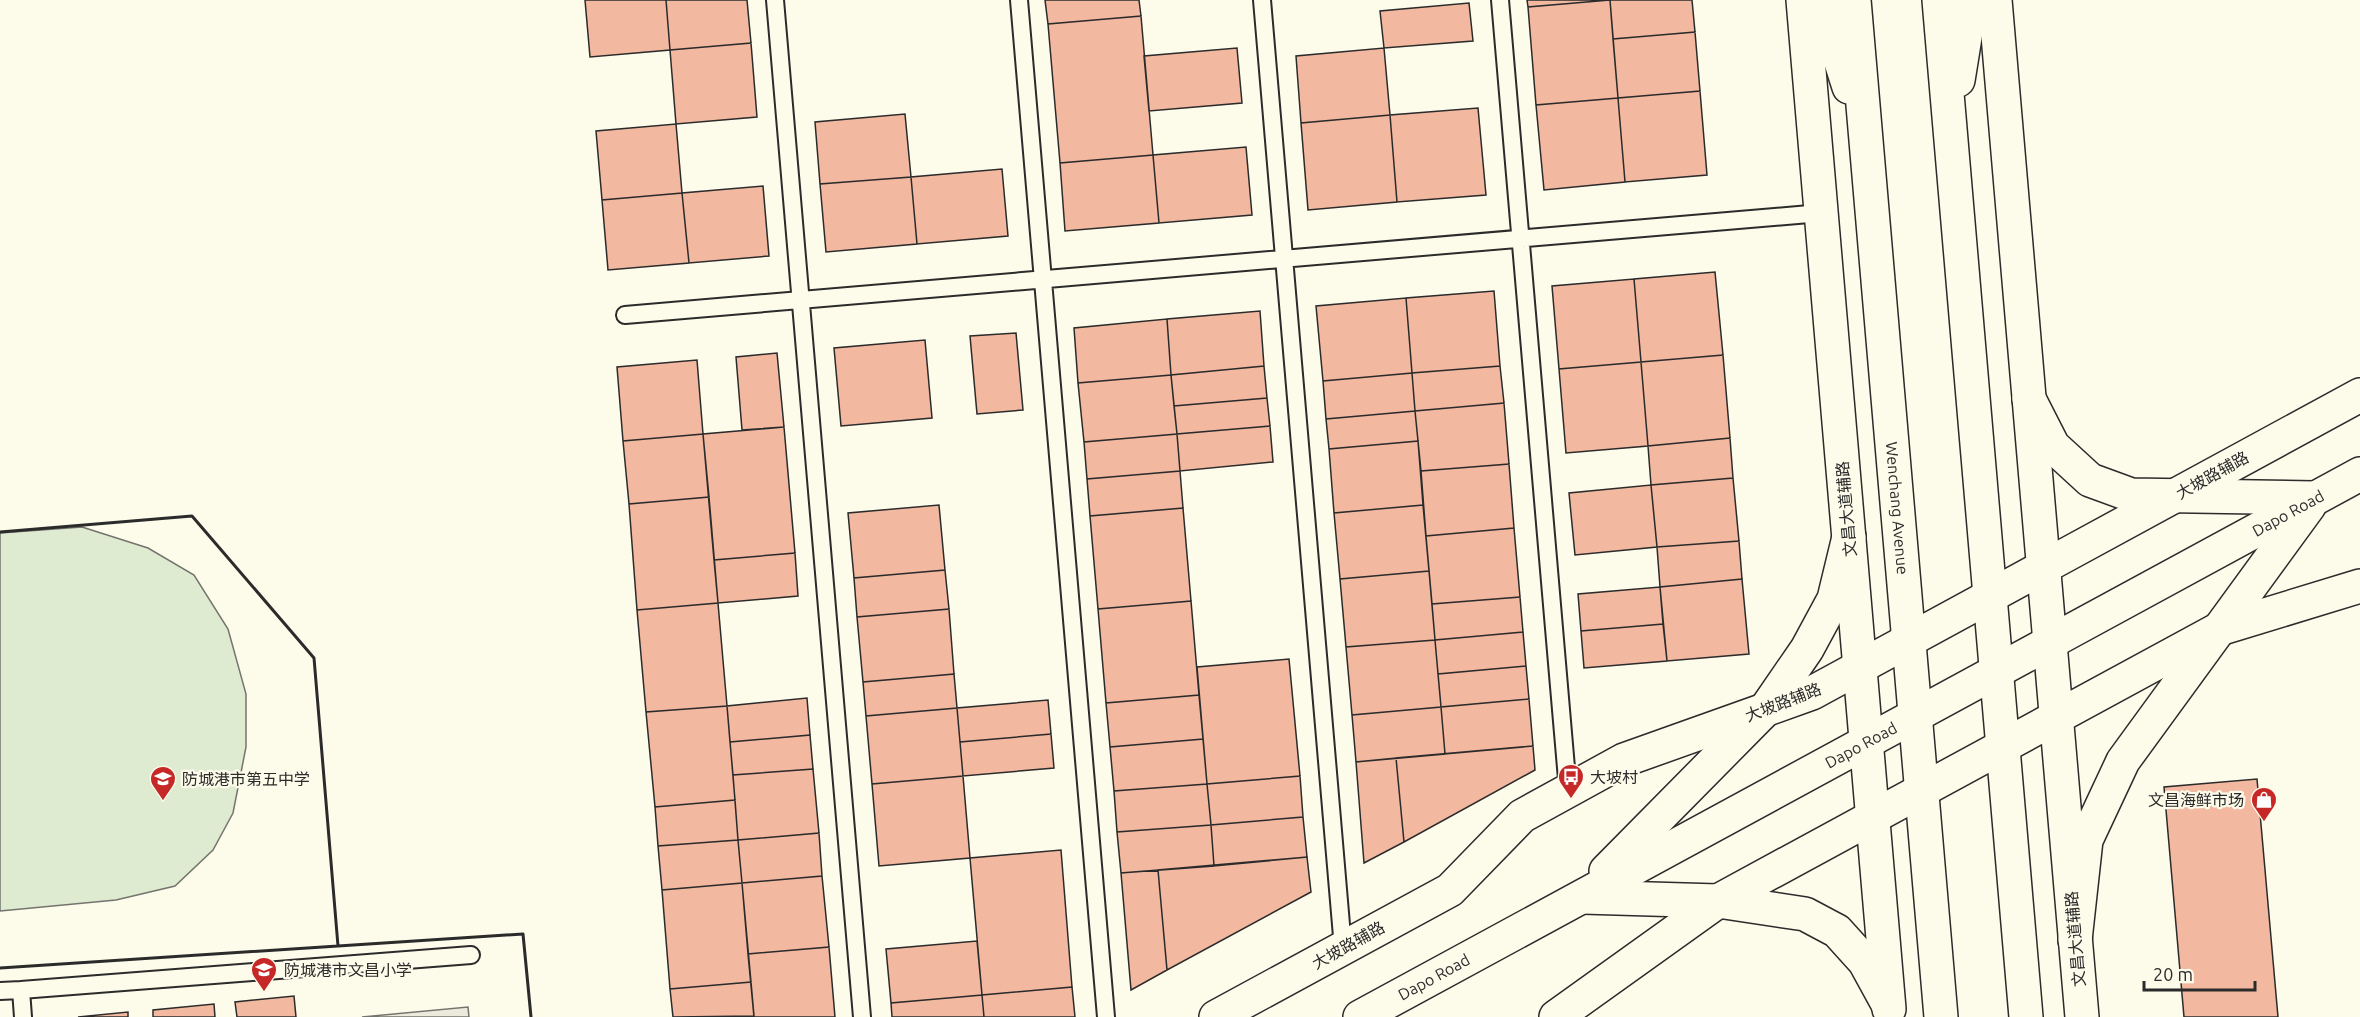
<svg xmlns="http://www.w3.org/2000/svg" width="2360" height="1017" font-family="Ubuntu,'Noto Sans SC',sans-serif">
<rect width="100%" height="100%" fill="#fdfbea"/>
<!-- green -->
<path fill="#deebd1" stroke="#74746e" stroke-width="1.5" d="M82 527 148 548 194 575 228 629 246 694V747L233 813 213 850 175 886 116 900 0 911V533Z"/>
<!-- parking -->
<path fill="#eceadb" stroke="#74746e" stroke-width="1.5" d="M468 1007 469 1017H362Z"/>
<!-- building -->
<path fill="#f2b8a0" stroke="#2b2b2b" stroke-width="1.5" d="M585 0H666L670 50 590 57Z
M666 0H747L751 43 670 50Z
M1045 0H1139L1141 16 1048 24Z
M1527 0H1610L1528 7Z
M1610 0H1692L1695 32 1613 39Z
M1610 0 1618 98 1536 105 1528 7Z
M1469 3 1473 41 1384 48 1380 11Z
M1141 16 1153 155 1060 163 1048 24Z
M1695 32 1700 91 1618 98 1613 39Z
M751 43 757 117 676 124 670 50Z
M1237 48 1242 103 1149 111 1144 56Z
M1384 48 1390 115 1301 123 1296 56Z
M1700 91 1707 175 1625 182 1618 98Z
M1618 98 1625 182 1544 190 1536 105Z
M1478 108 1486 195 1397 202 1390 115Z
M905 114 911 177 820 184 815 122Z
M1390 115 1397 202 1308 210 1301 123Z
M676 124 682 193 602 200 596 131Z
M1246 147 1252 215 1159 223 1153 155Z
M1153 155 1159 223 1065 231 1060 163Z
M1002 169 1008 236 917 244 911 177Z
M911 177 917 244 826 252 820 184Z
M763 186 769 256 689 263 682 193Z
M682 193 689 263 608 270 602 200Z
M1715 272 1723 355 1641 362 1634 279Z
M1634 279 1641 362 1559 369 1552 286Z
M1494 291 1500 366 1412 373 1406 298Z
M1406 298 1412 373 1323 381 1316 306Z
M1260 311 1264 366 1171 375 1167 319Z
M1167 319 1171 375 1078 383 1074 328Z
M1016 333 1023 410 977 414 970 336Z
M925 340 932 418 841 426 834 348Z
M777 353 784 427 742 430 736 357Z
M1723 355 1730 438 1648 446 1641 362Z
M697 360 703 434 623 441 617 367Z
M1641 362 1648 446 1566 453 1559 369Z
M1264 366 1267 398 1174 406 1171 375Z
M1500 366 1504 403 1415 411 1412 373Z
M1412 373 1415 411 1326 419 1323 381Z
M1171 375 1177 434 1084 442 1078 383Z
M1267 398 1270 426 1177 434 1174 406Z
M1504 403 1509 464 1421 471 1415 411Z
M1415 411 1418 441 1329 449 1326 419Z
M1270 426 1273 462 1180 471 1177 434Z
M784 427 795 553 714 560 703 434Z
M703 434 709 497 629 504 623 441Z
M1177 434 1180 471 1087 479 1084 442Z
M1730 438 1733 478 1651 485 1648 446Z
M1418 441 1423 505 1334 513 1329 449Z
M1509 464 1514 528 1426 536 1421 471Z
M1180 471 1183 508 1090 516 1087 479Z
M1733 478 1739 541 1657 547 1651 485Z
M1651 485 1657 547 1575 555 1569 493Z
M709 497 718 603 637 610 629 504Z
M939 505 945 570 854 578 848 513Z
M1423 505 1429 571 1340 579 1334 513Z
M1183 508 1191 601 1098 609 1090 516Z
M1514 528 1520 597 1432 604 1426 536Z
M1739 541 1742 579 1660 587 1657 547Z
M795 553 798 596 718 603 714 560Z
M945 570 949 609 857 617 854 578Z
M1429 571 1435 640 1346 647 1340 579Z
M1742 579 1749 654 1667 661 1660 587Z
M1660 587 1663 624 1581 631 1578 594Z
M1520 597 1523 632 1435 640 1432 604Z
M1191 601 1199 695 1106 703 1098 609Z
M718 603 727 706 646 712 637 610Z
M949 609 954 674 863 682 857 617Z
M1663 624 1667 661 1584 668 1581 631Z
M1523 632 1526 666 1438 674 1435 640Z
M1435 640 1441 707 1352 715 1346 647Z
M1289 659 1300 776 1207 784 1197 667Z
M1526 666 1529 699 1441 707 1438 674Z
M954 674 957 708 866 716 863 682Z
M1199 695 1203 739 1110 747 1106 703Z
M807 698 810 735 730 742 727 706Z
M1529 699 1533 746 1445 754 1441 707Z
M1048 700 1051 734 960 742 957 708Z
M727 706 735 800 655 807 646 712Z
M1441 707 1445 754 1356 762 1352 715Z
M957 708 963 776 872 784 866 716Z
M1051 734 1054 768 963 776 960 742Z
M810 735 813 769 733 775 730 742Z
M1203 739 1207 784 1114 791 1110 747Z
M1533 746 1535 770 1404 842 1396 758Z
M1396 758 1404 842 1364 863 1356 762Z
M813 769 819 833 738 840 733 775Z
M963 776 970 858 879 866 872 784Z
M1300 776 1303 817 1211 825 1207 784Z
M2257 779 2278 1017H2184L2164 787Z
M1207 784 1211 825 1117 832 1114 791Z
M735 800 738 840 658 846 655 807Z
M1303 817 1307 857 1214 866 1211 825Z
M1211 825 1214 866 1121 873 1117 832Z
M819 833 822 876 742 883 738 840Z
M738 840 742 883 662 890 658 846Z
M1061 850 1072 987 982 995 970 858Z
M1307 857 1311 892 1167 970 1158 870Z
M1158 870 1167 970 1131 990 1121 873Z
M822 876 829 947 748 954 742 883Z
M742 883 751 982 670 989 662 890Z
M977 941 982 995 891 1003 886 949Z
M829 947 835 1017H754L748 954Z
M751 982 754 1016 673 1017 670 989Z
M1072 987 1075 1017H984L982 995Z
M982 995 984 1017H892L891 1003Z
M294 996 296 1017H237L235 1002Z
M214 1004 215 1017H153V1010Z
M128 1012V1017H78Z"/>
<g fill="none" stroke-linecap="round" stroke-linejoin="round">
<defs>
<path id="service" d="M775 0 862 1017
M1019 0 1106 1017
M1262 0 1343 948
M1500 0 1568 791
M625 315 1821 213
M0 991 21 990
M23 1017 21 990 471 955"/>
<path id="minor" d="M1216 1017 1450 890 1522 816 1624 760 1812 693 2360 395
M1556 1017 1718 901 2219 629 2360 586"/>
<path id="tertiary" d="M1803 0 1889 1009
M1995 0 2082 1017"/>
<g id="secondary">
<path d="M2029 399 2053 446 2090 480 2131 495 2314 498"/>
<path d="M1606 871 1765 710 1807 649 1834 599 1849 537"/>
<path d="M1583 897 1718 901 1805 914 1837 931 1865 962 1888 1004"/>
<path d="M2075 940 2086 840 2123 761 2309 506"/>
<path id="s1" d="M1360 1017 2360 474"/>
</g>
<g id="primary">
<path d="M1821 0 1849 87"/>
<path id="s2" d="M1854 0 1941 1017"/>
<path d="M1939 0 2026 1017"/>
<path d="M1958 80 1971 0"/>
</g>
</defs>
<!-- service casing -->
<use href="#service" stroke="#2b2b2b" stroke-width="20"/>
<!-- minor casing -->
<use href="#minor" stroke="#2b2b2b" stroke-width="36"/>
<!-- tertiary casing -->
<use href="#tertiary" stroke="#2b2b2b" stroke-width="36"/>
<!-- secondary casing -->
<use href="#secondary" stroke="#2b2b2b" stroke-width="36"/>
<!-- primary casing -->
<use href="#primary" stroke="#2b2b2b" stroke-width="36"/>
<!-- service -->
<use href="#service" stroke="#fdfbea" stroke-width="16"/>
<!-- minor -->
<use href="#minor" stroke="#fdfbea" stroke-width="33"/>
<!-- tertiary -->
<use href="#tertiary" stroke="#fdfbea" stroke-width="33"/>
<!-- secondary -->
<use href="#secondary" stroke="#fdfbea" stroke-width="33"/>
<!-- primary -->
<use href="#primary" stroke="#fdfbea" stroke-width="33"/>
<!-- wall -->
<path stroke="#2b2b2b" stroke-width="3" d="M0 532 192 516 314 658 338 946 0 968
M338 946 523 934 531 1017"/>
</g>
<!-- icons -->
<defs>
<symbol id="bus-pin" viewBox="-11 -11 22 30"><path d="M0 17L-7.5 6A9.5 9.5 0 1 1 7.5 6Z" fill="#c62828" stroke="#fdfbea"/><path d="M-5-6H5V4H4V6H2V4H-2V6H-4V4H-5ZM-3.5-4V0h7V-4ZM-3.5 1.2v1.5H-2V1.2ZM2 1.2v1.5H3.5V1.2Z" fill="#fff"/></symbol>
<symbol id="school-pin" viewBox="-11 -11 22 30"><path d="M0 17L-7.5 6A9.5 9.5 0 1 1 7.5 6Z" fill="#c62828" stroke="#fdfbea"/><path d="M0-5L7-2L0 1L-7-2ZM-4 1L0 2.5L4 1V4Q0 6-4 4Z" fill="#fff"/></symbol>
<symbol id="shop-pin" viewBox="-11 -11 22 30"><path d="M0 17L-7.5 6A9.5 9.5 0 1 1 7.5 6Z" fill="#c62828" stroke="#fdfbea"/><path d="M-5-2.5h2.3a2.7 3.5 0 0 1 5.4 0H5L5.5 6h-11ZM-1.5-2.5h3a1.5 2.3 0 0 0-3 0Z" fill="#fff"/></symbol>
</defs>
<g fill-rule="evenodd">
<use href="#bus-pin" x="1556" y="762" width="30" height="40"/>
<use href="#school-pin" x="148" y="764" width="30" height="40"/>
<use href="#shop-pin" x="2249" y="785" width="30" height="40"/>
<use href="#school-pin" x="249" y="955" width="30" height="40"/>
</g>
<g text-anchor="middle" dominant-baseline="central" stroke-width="4.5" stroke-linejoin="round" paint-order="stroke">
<!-- street labels -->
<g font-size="16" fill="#2b2b2b" stroke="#fdfbea">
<text transform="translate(2212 475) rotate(-29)">大坡路辅路</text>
<text stroke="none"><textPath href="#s2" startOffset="510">Wenchang Avenue</textPath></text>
<text transform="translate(1846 509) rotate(-95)">文昌大道辅路</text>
<text stroke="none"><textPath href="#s1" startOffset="1056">Dapo Road</textPath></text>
<text transform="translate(1783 702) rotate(-21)">大坡路辅路</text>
<text stroke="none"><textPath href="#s1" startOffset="570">Dapo Road</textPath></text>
<text transform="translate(2075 939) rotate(-95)">文昌大道辅路</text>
<text transform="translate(1348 945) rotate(-29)">大坡路辅路</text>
<text stroke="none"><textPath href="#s1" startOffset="84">Dapo Road</textPath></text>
</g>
<!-- poi labels -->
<g font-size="16" fill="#2b2b2b" stroke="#fdfbea" text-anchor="start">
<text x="1590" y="777">大坡村</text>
<text x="182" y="779">防城港市第五中学</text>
<text x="2244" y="800" text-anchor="end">文昌海鲜市场</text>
<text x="284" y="970">防城港市文昌小学</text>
</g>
</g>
<!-- scale -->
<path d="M2144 981v9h111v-9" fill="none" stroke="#2b2b2b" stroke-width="3"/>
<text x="2153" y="981" font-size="18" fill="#2b2b2b" stroke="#fdfbea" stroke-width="4.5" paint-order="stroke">20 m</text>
</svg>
